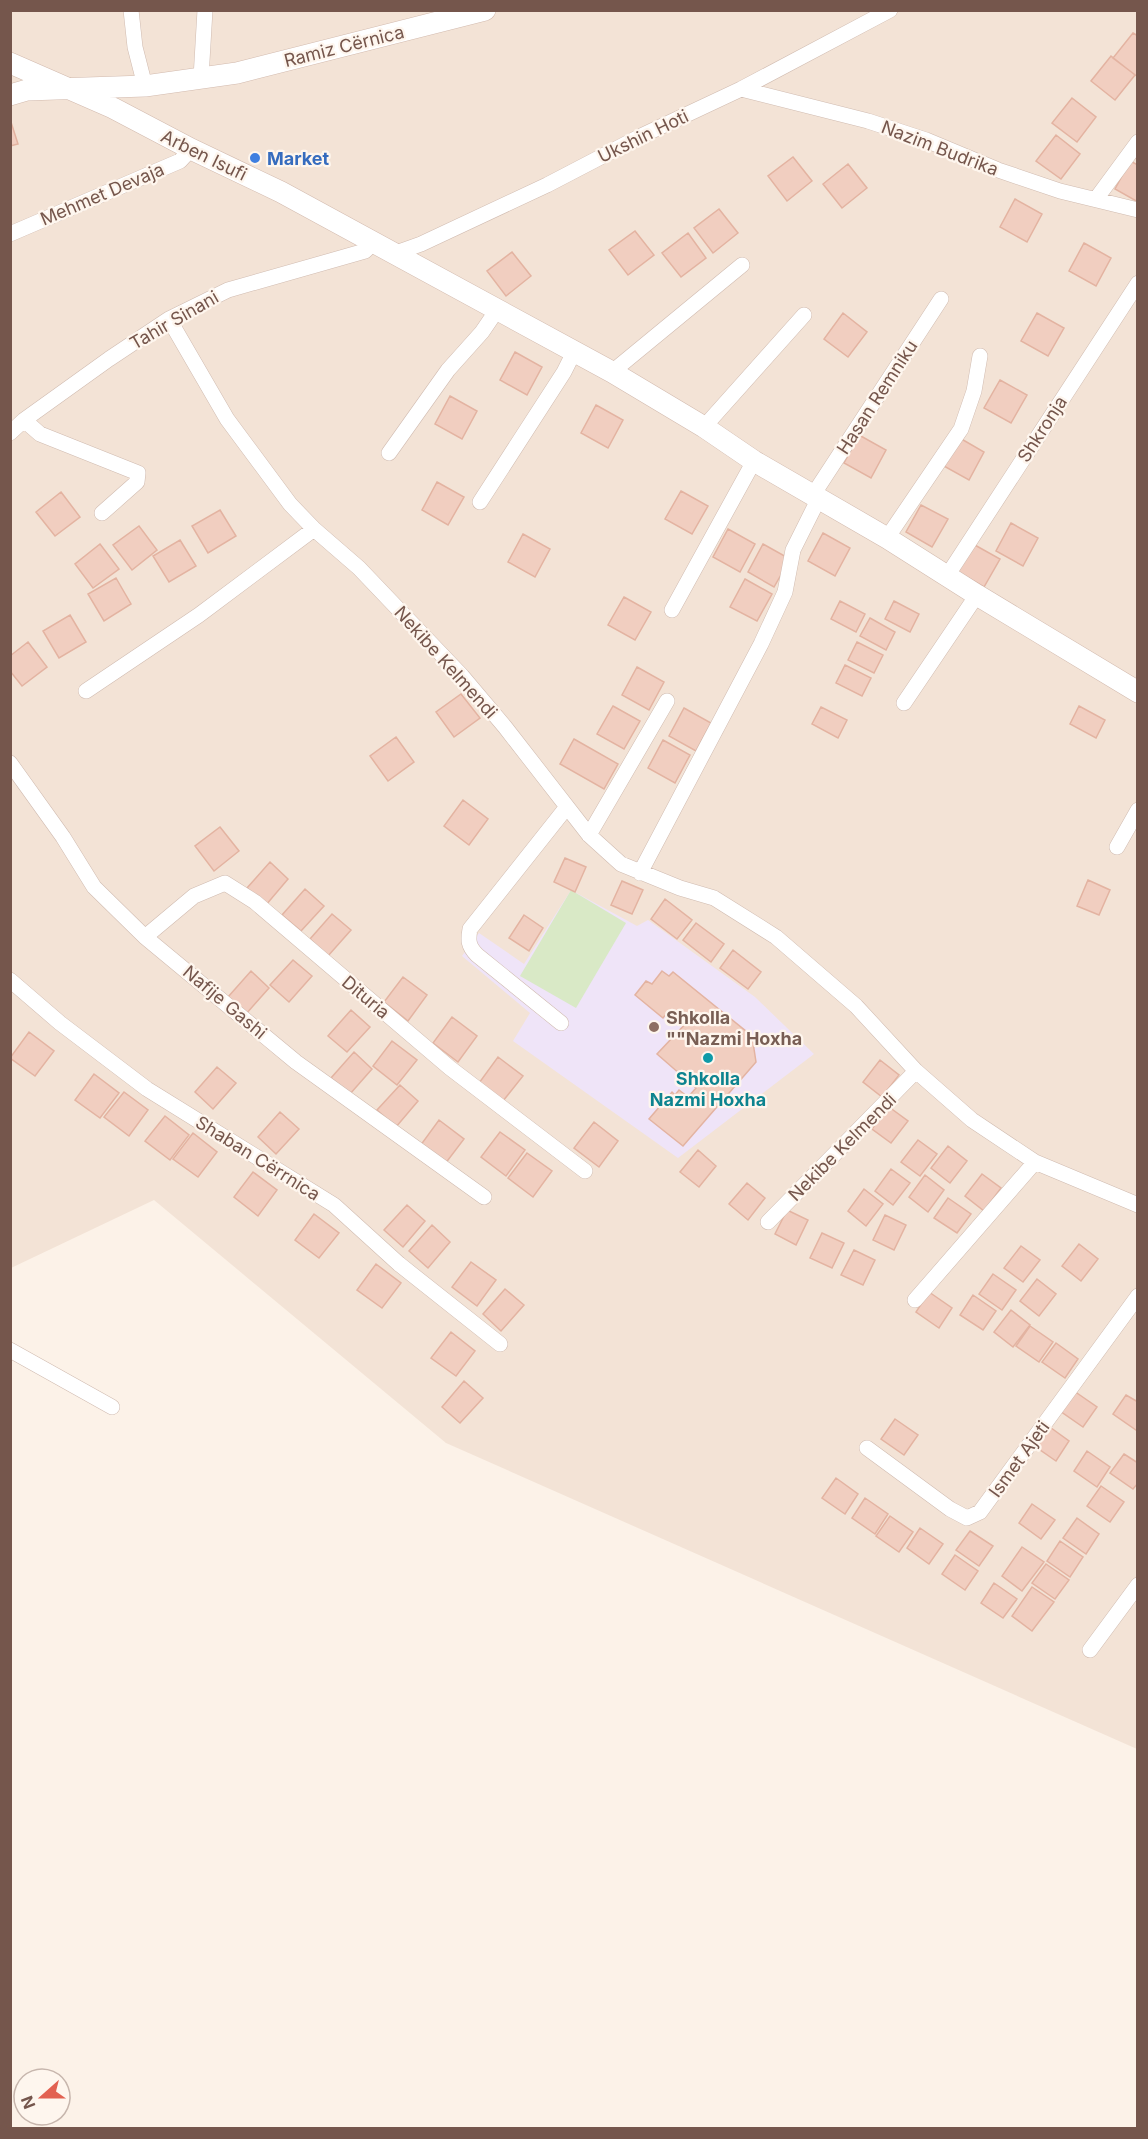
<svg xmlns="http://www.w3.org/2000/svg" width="1148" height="2139" font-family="Inter,sans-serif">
<rect width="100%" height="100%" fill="#fcf2e8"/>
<!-- residential -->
<path fill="#f3e3d6" d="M11 11H1137V1749L446 1443 154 1200 11 1268Z"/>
<!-- education -->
<path fill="#efe4f8" d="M571 890 637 926 648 920 755 997 814 1054 678 1158 513 1041 530 1013 462 956 479 933 524 964Z"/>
<!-- green -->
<path fill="#d9e9c6" d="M571 890 626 923 576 1008 520 976Z"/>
<!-- building -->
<path fill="#f1cec0" stroke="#e3b3a1" stroke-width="1.5" d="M1133 33 1138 36V77L1113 58Z
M1111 56 1135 75 1115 100 1091 81Z
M1072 98 1096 117 1077 142 1052 123Z
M10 119 18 144 10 146Z
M1056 135 1080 154 1061 179 1036 161Z
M793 157 812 181 787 201 768 176Z
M1130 161 1138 165V202L1115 189Z
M848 164 867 188 842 208 823 184Z
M1015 199 1042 214 1027 242 1000 227Z
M719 209 738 233 713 253 694 228Z
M635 231 654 255 628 275 609 250Z
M688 233 706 258 681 277 662 253Z
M1084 243 1111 258 1096 286 1069 271Z
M512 252 531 276 506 296 487 271Z
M843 313 867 332 848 357 824 339Z
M1037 313 1064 328 1048 356 1021 341Z
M515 352 542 367 527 395 500 380Z
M1000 380 1027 395 1011 423 984 408Z
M450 396 477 411 462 439 435 424Z
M596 405 623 420 608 448 581 433Z
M859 435 886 450 871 478 844 463Z
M958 437 984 452 969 480 942 465Z
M437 482 464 497 448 525 422 510Z
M681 491 708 506 692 534 665 519Z
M61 492 80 517 55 536 36 512Z
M921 505 948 519 932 547 906 532Z
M220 510 236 536 208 553 192 526Z
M1011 523 1038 538 1023 566 996 551Z
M139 526 157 550 132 570 113 545Z
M728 529 755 544 740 572 713 557Z
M823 533 850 548 835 576 808 561Z
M523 534 550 549 535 577 508 562Z
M180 540 196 566 169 582 153 556Z
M100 544 119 569 93 588 75 564Z
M763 544 790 559 774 587 748 572Z
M973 544 1000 559 984 587 958 572Z
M116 578 131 604 104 621 88 594Z
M745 579 772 594 757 621 730 607Z
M624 597 651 612 635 640 608 625Z
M840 601 865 614 856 632 831 619Z
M894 601 919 614 910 632 885 619Z
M70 615 86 642 59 658 43 631Z
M870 618 895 632 886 650 860 636Z
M28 642 47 667 22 686 10 671V656Z
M857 642 883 655 874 673 848 660Z
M845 665 871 678 862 696 836 683Z
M637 667 664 682 649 710 622 695Z
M461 694 480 718 454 737 436 712Z
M613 706 640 721 624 749 597 734Z
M1079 706 1105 720 1096 738 1070 724Z
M821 707 847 720 838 738 812 724Z
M684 708 711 723 696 751 669 736Z
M396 737 414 762 388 781 370 756Z
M574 739 618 764 604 789 560 764Z
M663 740 690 755 675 783 648 768Z
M463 800 488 819 469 845 444 826Z
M220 827 239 851 214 871 195 846Z
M565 858 586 867 575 892 554 882Z
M270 862 288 879 266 905 247 888Z
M1088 880 1110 890 1099 915 1077 906Z
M622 881 643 890 632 914 611 905Z
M305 889 324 906 301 931 282 915Z
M665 899 692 920 677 939 651 919Z
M332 914 351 930 328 956 310 939Z
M524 915 543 928 529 951 509 938Z
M696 923 724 944 711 962 683 940Z
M733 950 761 972 748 989 720 968Z
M293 960 312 976 289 1002 270 985Z
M251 971 269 988 246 1014 228 997Z
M662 971 669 976 673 972 752 1036 756 1062 683 1146 649 1119 672 1092 675 1095 679 1090 688 1097 696 1088 657 1054 689 1020 680 1012 672 1019 666 1014 663 1018 635 995 646 981 652 984Z
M403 977 427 995 408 1021 384 1002Z
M351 1010 370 1027 347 1052 328 1036Z
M452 1017 477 1036 458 1062 433 1043Z
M29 1032 54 1051 35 1076 10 1058Z
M392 1041 417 1060 397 1085 373 1066Z
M354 1052 372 1069 350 1094 331 1078Z
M498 1057 523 1076 503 1101 479 1083Z
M880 1060 899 1075 882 1097 863 1082Z
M217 1067 236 1083 213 1109 195 1092Z
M94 1074 119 1093 100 1118 75 1100Z
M400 1085 418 1101 396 1127 377 1110Z
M124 1092 148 1110 129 1136 104 1117Z
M889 1107 908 1121 891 1143 872 1129Z
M280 1112 299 1129 276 1154 258 1137Z
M165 1116 189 1135 170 1160 145 1141Z
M439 1120 464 1139 445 1164 420 1146Z
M594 1122 618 1141 599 1167 574 1148Z
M500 1132 525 1150 506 1176 481 1157Z
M193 1133 217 1152 198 1177 173 1159Z
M918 1140 937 1154 920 1176 901 1162Z
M948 1146 967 1161 950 1183 931 1168Z
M698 1150 716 1166 699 1187 680 1172Z
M527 1153 552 1171 533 1197 508 1178Z
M891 1169 910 1183 893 1205 875 1191Z
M253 1172 277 1190 258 1216 234 1197Z
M982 1174 1001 1188 984 1211 965 1196Z
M925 1175 944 1190 928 1212 909 1197Z
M747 1183 765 1198 748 1220 729 1204Z
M864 1189 883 1204 866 1226 848 1211Z
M948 1198 971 1214 957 1233 934 1218Z
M407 1205 425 1221 403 1247 384 1230Z
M787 1210 808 1220 796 1245 775 1234Z
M314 1214 339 1233 319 1258 295 1240Z
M885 1215 906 1225 894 1250 873 1240Z
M432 1225 450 1242 428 1268 409 1251Z
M822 1233 844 1243 832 1268 810 1258Z
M1079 1244 1098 1259 1081 1281 1062 1266Z
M1021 1246 1040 1260 1023 1282 1004 1268Z
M854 1250 875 1260 863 1285 841 1275Z
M471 1262 496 1280 477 1306 452 1287Z
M376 1264 401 1283 382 1308 357 1290Z
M993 1274 1016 1290 1002 1310 979 1294Z
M1037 1279 1056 1294 1039 1316 1020 1301Z
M505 1289 524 1305 501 1331 483 1314Z
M929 1292 952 1308 939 1328 916 1312Z
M973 1295 996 1311 983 1330 960 1315Z
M1011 1310 1030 1325 1013 1347 994 1332Z
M1030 1326 1053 1342 1039 1362 1016 1346Z
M451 1332 475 1351 456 1376 431 1358Z
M1056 1343 1078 1359 1065 1378 1042 1362Z
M464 1381 483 1398 460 1423 442 1407Z
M1074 1391 1097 1407 1083 1427 1060 1411Z
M1126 1395 1138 1402V1428L1136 1430 1113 1414Z
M895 1419 918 1435 904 1455 881 1439Z
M1047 1425 1069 1441 1056 1461 1033 1445Z
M1087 1451 1110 1467 1097 1487 1074 1471Z
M1124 1454 1138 1463V1483L1133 1489 1110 1473Z
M836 1478 858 1494 845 1514 822 1498Z
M1101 1486 1124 1502 1110 1522 1087 1506Z
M865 1498 888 1514 875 1534 852 1518Z
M1032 1504 1055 1520 1041 1539 1019 1523Z
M890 1516 913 1532 899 1552 876 1536Z
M1077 1518 1099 1534 1086 1554 1063 1538Z
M920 1528 943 1544 929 1564 907 1548Z
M970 1531 993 1546 979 1566 956 1550Z
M1060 1541 1083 1557 1070 1577 1047 1561Z
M1022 1547 1044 1562 1022 1591 1002 1576Z
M955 1555 978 1571 965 1590 942 1574Z
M1046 1564 1069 1580 1055 1599 1032 1583Z
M994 1583 1017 1599 1003 1618 981 1603Z
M1032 1587 1054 1602 1032 1631 1012 1616Z"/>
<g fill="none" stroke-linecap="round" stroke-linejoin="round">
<defs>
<path id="street" d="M131 10 135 47 145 86
M201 78 205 10
M741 89 868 121 926 140 998 170 1060 191 1138 210
M1096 199 1138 142
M10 234 180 161 191 149
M393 254 421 244 547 185 641 136 741 89 890 10
M169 319 227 419 290 504 314 529 359 568 462 676 505 727 589 835 621 864 680 888 714 898 776 937 856 1006 916 1071 972 1120 1035 1162 1138 1205
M612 372 742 265
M24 420 40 434 138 473 137 482 102 513
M704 427 804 315
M10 433 24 420 109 359 169 319 228 290 365 251 373 243
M389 453 448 370 482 332 497 310
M813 495 941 299
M480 502 564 372 574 352
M887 538 961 429 974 391 980 356
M947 576 1138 283
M672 610 754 461
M86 691 199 615 314 529
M904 703 977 595
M10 763 63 837 94 887 145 937 296 1062 484 1197
M589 835 667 701
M1117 847 1138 810
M640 873 761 644 785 592 793 550 819 498
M145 937 194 896 225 883 255 902 450 1068 585 1171
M10 980 60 1023 147 1089 334 1205 399 1264 500 1344
M561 1023 477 955C468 946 468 940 470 929L566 808
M768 1222 916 1071
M915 1300 1035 1162
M10 1350 112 1407
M867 1448 950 1509 967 1518 980 1512 1138 1296
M1090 1650 1138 1585"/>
<path id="secondary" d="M10 63 113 108 191 149 281 192 612 372 704 427 754 461 887 538 977 595 1138 692
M10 95 27 90 145 86 237 73 485 10"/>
</defs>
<!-- street casing -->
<use href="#street" stroke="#d0bbb0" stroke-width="16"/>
<!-- secondary casing -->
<use href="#secondary" stroke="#d2baae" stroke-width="22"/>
<!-- street -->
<use href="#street" stroke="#fff" stroke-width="15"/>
<!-- secondary -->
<use href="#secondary" stroke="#fff" stroke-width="21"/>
</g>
<!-- markers -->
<circle fill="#3f7fe0" stroke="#fef6ee" stroke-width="2" cx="255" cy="158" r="6"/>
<circle fill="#8d6e63" stroke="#fef6ee" stroke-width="2" cx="654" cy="1027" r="6"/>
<circle fill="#0f9aa8" stroke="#fef6ee" stroke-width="2" cx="708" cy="1058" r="6"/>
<g text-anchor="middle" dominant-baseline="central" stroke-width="4.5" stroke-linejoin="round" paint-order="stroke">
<!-- street labels -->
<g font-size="18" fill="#75564c" stroke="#fef6ee">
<text transform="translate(344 46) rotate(-14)">Ramiz Cërnica</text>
<text transform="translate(643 136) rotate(-26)">Ukshin Hoti</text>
<text transform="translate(940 148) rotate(21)">Nazim Budrika</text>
<text transform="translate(204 155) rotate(26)">Arben Isufi</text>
<text transform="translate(102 194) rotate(-23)">Mehmet Devaja</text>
<text transform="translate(174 320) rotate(-30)">Tahir Sinani</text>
<text transform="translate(877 397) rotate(-57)">Hasan Remniku</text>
<text transform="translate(1042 429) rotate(-57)">Shkronja</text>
<text transform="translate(446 662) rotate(48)">Nekibe Kelmendi</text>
<text transform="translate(366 997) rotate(40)">Dituria</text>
<text transform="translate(225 1002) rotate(40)">Nafije Gashi</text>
<text transform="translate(842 1147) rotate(-45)">Nekibe Kelmendi</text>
<text transform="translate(258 1158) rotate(32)">Shaban Cërrnica</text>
<text transform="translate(1019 1459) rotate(-54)">Ismet Ajeti</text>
</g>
<!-- shop labels -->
<g font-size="18" font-weight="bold" fill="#366cbe" stroke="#fef6ee" text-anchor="start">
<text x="267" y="158">Market</text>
</g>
<!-- education labels -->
<g font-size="18" font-weight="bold" fill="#785e54" stroke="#fef6ee" text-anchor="start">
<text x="666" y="1017">Shkolla<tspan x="666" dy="21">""Nazmi Hoxha</tspan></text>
</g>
<!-- culture labels -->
<g font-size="18" font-weight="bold" fill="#0d838f" stroke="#fef6ee">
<text x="708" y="1078">Shkolla<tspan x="708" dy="21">Nazmi Hoxha</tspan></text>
</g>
</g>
<!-- border -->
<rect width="1148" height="2139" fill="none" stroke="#75564c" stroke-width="24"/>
<!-- north arrow -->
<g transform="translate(42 2097) rotate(249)"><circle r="28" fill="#fef6ee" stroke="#c7b6ad" stroke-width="1.5"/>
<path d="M0-4.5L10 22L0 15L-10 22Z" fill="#e26151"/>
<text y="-9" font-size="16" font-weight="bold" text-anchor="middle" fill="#75564c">N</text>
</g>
</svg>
